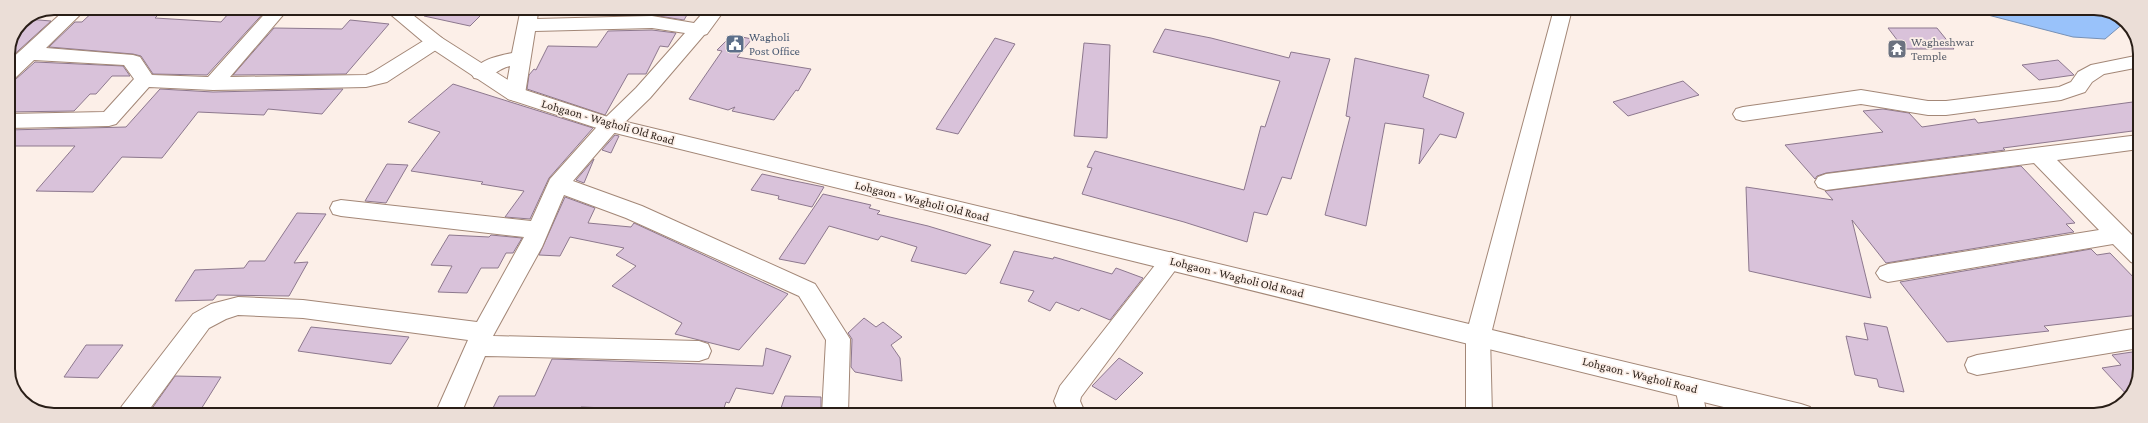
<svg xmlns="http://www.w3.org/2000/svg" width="2148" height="423" font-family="'Crimson Pro',serif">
<rect width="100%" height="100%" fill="#fcefe8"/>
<!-- water -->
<path fill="#99c2fa" stroke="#7791b6" d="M1870 9H2102L2125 22 2105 39 2073 37 1984 14 1947 10 1877 13Z"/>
<!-- building -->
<path fill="#d9c2da" stroke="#8d788e" d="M97 8H165L155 18 221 22 229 13 235 14 241 8H268L207 75 153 74 141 56 133 54 49 47 75 22H82Z
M424 8H488L470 26 424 16Z
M632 8H691L684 20 652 15H629Z
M27 19 51 21 8 60V54L22 21Z
M350 20 389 24 346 74 233 75 274 28 342 29Z
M1888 28H1937L1954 49H1904Z
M1165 29 1211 38 1289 58 1291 52 1330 59 1291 179 1282 177 1267 215 1254 212 1247 242 1184 222 1082 194 1092 168 1087 167 1095 151 1244 190 1261 126 1265 127 1280 81 1153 52Z
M652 30 676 33 668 47 660 46 646 74H628L605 115 527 89 529 75 534 69 536 70 548 46 597 47 608 31Z
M732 35 752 39 737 57 811 69 798 91 796 90 774 120 732 111 735 107 728 110 689 99 722 51 717 50Z
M995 38 1015 44 958 134 936 129Z
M1084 43 1110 45 1107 138 1074 136Z
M1355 58 1429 75 1423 97 1464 113 1456 138 1440 134 1419 164 1424 129 1385 123 1366 226 1325 215 1350 117 1346 116Z
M2058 60 2074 75 2039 80 2022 65Z
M35 62 123 66 130 76H112L96 94H90L74 111 8 112V80L16 79Z
M1683 81 1699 95 1628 116 1613 102Z
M453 84 593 128 549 178 530 219 505 217 524 191 481 184 483 182 411 171 440 132 408 122Z
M160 89 213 92 343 89 322 114 268 109 264 115 198 112 162 158 122 157 93 192 36 191 75 146H8V130L126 127Z
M2140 101V130L2003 148 2005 150 1826 173 1817 176 1815 179 1785 145 1883 132 1863 111 1883 109 1909 113 1922 127 1975 119 1978 123Z
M615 135 619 136 611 153 602 150Z
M594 159 584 183 576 180Z
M387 164 408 165 386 203 365 201Z
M2021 166 2075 223 2066 224 2074 232 1886 263 1852 220 1871 298 1749 271 1746 187 1833 200 1825 191Z
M762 174 790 180 824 187 812 207 778 199 779 196 751 190Z
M823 194 871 205 869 208 880 211 877 214 928 226 991 245 966 274 911 261 917 247 881 236 878 240 829 226 805 264 779 259Z
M565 197 595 208 588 223 631 227 634 223 788 294 739 350 675 334 682 323 612 286 636 266 616 255 624 248 570 237 560 256 539 255Z
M297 213 326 214 294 263 308 262 289 296 217 295 213 300 175 301 195 270 244 268 249 261H265Z
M449 235 489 237 491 235 522 238 513 253H506L498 268H481L467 293 438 292 452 266 431 265Z
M2091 249 2097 255 2110 253 2139 283V315L2044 326 2049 331 1947 342 1900 282Z
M1014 251 1053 259 1054 257 1112 274 1116 268 1143 278 1110 320 1081 308 1079 311 1056 302 1050 311 1028 301 1034 291 1000 283Z
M864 318 876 327 883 322 902 337 891 345 900 358 902 381 855 372 851 367 852 339 848 333Z
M1864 323 1887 327 1904 392 1879 387 1877 379 1855 375 1846 336 1868 340Z
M311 327 409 337 391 364 298 351Z
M86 345H123L98 378 64 377Z
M766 348 791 356 773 394 736 388 729 403 726 402 722 414H656L657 410 581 407 578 414H490L499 396H535L552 359 763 366Z
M2139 351V378L2128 396 2102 368 2121 365 2112 355Z
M1119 358 1143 373 1116 400 1092 386Z
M175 376 221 377 198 414H148Z
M785 396 821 397V414H779Z"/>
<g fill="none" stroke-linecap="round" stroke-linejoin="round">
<defs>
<path id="minor" d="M67 8H87L46 48 133 55 140 57 152 75 208 77 270 8H289L230 77 366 75 373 72 428 38 435 36 442 38 445 42 442 46 387 82 366 87 213 90 149 87 116 124 109 126 8 128V114L104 112 134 79 124 65 34 60 15 78 8 79V62Z
M521 8H539L537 19 652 16 694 23 707 8H726L707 34 704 35 650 98 617 130 573 181 642 206 815 284 850 339 848 414H822L826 340 799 296 626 218 564 195 542 247 493 336 699 341 708 344 711 351 708 358 699 361 485 356 461 414H435L468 340 303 318 238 315 226 319 209 328 146 414H118L122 406 193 314 211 304 238 297 303 300 477 322 524 237 341 216 333 214 330 208 333 202 341 200 531 221 550 179 603 120 636 88 685 33 652 28 535 31 525 94 522 99 515 101 508 99 505 94 510 66C496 69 489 82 474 78L471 73C480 59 498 56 512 53Z
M2140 55V67L2104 74 2092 82 2085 92 2061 100 1946 115H1928L1861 104 1743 121 1736 119 1733 114 1736 109 1743 107 1861 90 1928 101H1946L2059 87 2071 82 2078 72 2091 65Z
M2139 135V149L2057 160 2139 242V265L2131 262 2113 244 1888 282 1880 279 1876 273 1880 267 1888 264 2099 230 2034 163 1826 190 1818 187 1815 182 1818 177 1826 174Z
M1171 252 1179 255 1182 261 1081 397 1080 401 1086 415H1060L1054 401 1060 386 1163 255Z
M1478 326 1487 329 1490 336 1492 415H1466V336L1469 329Z
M2139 328V348L1977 375 1968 372 1965 365 1968 358 1977 355Z
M1688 377 1697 380 1701 387 1707 415H1681L1675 387 1679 380Z"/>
<path id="major" d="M383 8H404L442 38 522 89 614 119 1469 324 1554 9H1572L1492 330 1801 404 1810 407 1814 415H1756L603 130 508 99 428 46Z"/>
</defs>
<!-- minor casing -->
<use href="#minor" stroke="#a38777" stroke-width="2"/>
<!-- major casing -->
<use href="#major" stroke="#a38777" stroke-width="2"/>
<!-- minor -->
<use href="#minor" fill="#fff" fill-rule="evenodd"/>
<!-- major -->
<use href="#major" fill="#fff" fill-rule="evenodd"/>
</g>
<!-- icons -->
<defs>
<symbol id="civic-square" viewBox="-11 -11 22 22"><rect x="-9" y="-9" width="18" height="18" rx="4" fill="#5c6f8a" stroke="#fcefe8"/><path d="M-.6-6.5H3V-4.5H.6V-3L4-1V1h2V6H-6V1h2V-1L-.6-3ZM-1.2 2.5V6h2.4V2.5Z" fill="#fff"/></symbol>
<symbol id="temple-square" viewBox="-11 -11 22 22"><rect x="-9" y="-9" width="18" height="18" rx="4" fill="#6b7280" stroke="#fcefe8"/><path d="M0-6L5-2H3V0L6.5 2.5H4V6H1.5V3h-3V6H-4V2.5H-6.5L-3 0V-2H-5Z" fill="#fff"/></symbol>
</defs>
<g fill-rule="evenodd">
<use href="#civic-square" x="724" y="33" width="22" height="22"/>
<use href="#temple-square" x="1886" y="38" width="22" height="22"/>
</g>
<g text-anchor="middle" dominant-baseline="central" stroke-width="3.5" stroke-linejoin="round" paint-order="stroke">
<!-- service labels -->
<g font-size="12" fill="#4e5e75" stroke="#fcefe8" text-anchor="start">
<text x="749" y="37">Wagholi<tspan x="749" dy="14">Post Office</tspan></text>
</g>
<!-- worship labels -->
<g font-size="12" fill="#5b616d" stroke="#fcefe8" text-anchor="start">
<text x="1911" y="42">Wagheshwar<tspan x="1911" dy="14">Temple</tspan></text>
</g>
<!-- street labels -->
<g font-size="12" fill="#291e17" stroke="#fcefe8">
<text transform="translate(608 122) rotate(16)">Lohgaon - Wagholi Old Road</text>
<text transform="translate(922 201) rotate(14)">Lohgaon - Wagholi Old Road</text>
<text transform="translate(1237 277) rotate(14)">Lohgaon - Wagholi Old Road</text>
<text transform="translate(1640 375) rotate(14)">Lohgaon - Wagholi Road</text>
</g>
</g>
<!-- crop -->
<path d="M0 0H2148V423H0ZM54 15H2094A39 39 0 0 1 2133 54V369A39 39 0 0 1 2094 408H54A39 39 0 0 1 15 369V54A39 39 0 0 1 54 15Z" fill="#ebded7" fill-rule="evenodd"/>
<path fill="none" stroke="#291e17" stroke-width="2" d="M54 15H2094A39 39 0 0 1 2133 54V369A39 39 0 0 1 2094 408H54A39 39 0 0 1 15 369V54A39 39 0 0 1 54 15Z"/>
</svg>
